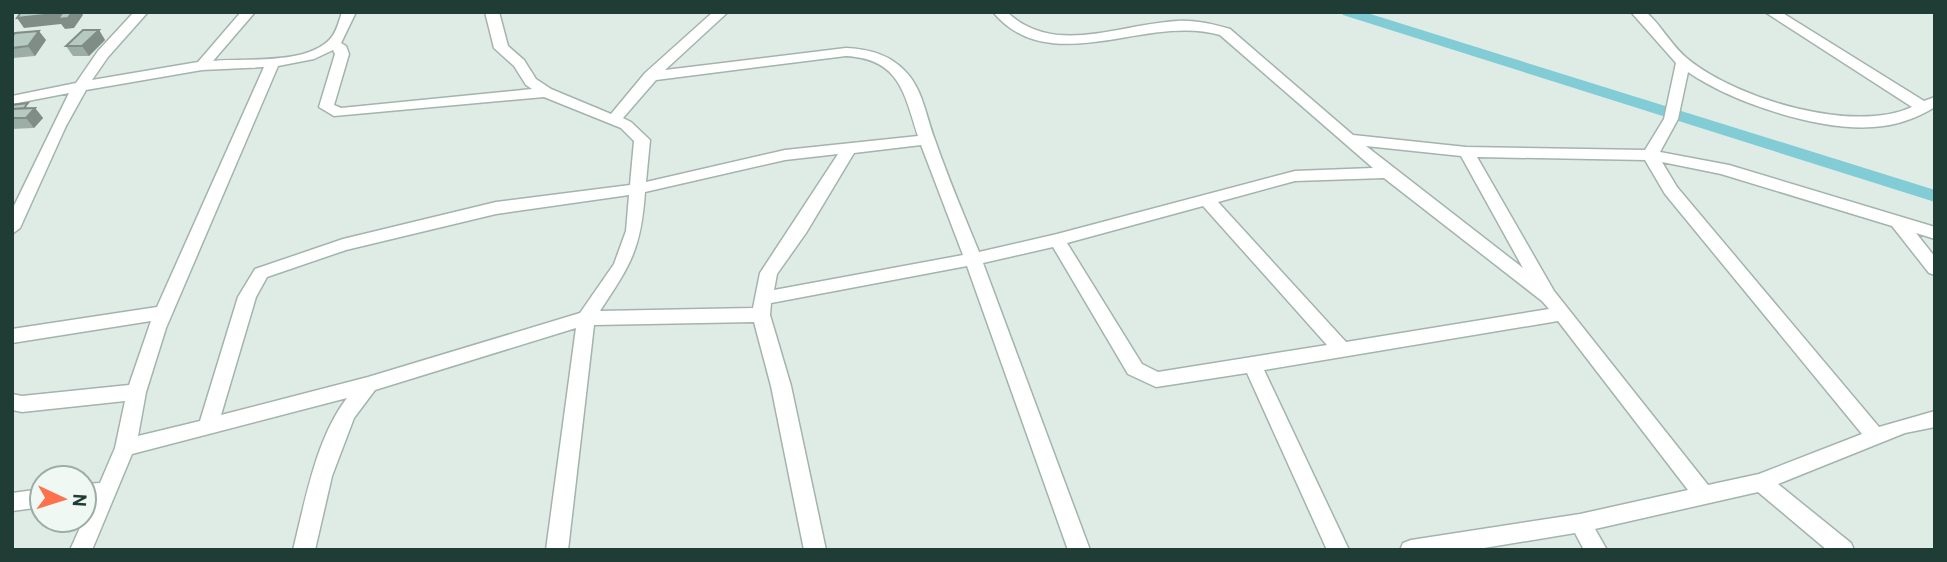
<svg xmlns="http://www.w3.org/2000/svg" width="1947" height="562" font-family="Barlow,sans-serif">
<rect width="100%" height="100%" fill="#dfece6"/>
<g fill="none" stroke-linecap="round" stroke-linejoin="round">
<!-- canal -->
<path fill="#82ccd6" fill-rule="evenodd" d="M1341 12H1364L1935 190V202L1343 15Z"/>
<defs>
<path id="minor" d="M134 12H148L108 57 92 80 198 62 241 12H255L213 61C246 58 308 65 331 38 337 31 339 21 342 12H356L341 43 346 46 349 54 334 105 341 108 532 89 526 85 514 66 494 48 485 12H499L508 46 524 60 536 79 551 89 611 114 645 73 713 12H728L665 70 846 48C868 49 889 54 905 71 923 89 926 117 935 140 948 178 964 215 979 252L1057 234 1295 171 1373 168 1220 35C1147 13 1050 81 993 12H1007C1054 57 1120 24 1177 21 1196 20 1212 24 1230 29L1353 135 1466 147 1645 150 1664 119 1676 63 1631 12H1646C1662 26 1672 47 1689 60 1738 99 1853 134 1912 107L1765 12H1781L1924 101 1935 97V107C1917 118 1895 126 1873 127 1819 131 1733 103 1688 72L1678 119 1660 152 1729 165 1935 227V239L1916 233 1935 257V275L1929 273 1892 226 1721 174 1662 162 1677 187 1879 427 1935 411V427L1905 433 1778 484 1851 543 1854 550H1827L1758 492 1595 529 1607 550H1584L1575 533 1472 550H1400L1403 543 1411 540 1580 514 1688 490 1558 321 1264 370 1349 550H1327L1247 373 1156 387 1128 374 1053 247 983 263 1090 550H1068L967 266 771 303 770 315 791 386 826 550H804L771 386 754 322 594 325 568 550H546L576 328 375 390 354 418 332 476 315 550H293C305 502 316 438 347 398L132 454 92 550H70L92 501 84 502V484L100 483 115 448 125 401 22 412 12 410V394L22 396 129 385 151 321 12 343V329L157 307 264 67 202 70 86 90 66 126 20 228 12 234V210L69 93 12 104V96L76 83 98 51ZM333 50 335 54 319 107 334 116 544 97 621 128 634 141 630 185 496 202 343 239 255 269 238 297 200 421 138 436 146 392 166 328 278 66 314 59ZM846 56C900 59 904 93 918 136L785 150 646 182 650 140 631 122 623 118 656 80ZM921 145 963 255 774 290 777 274 806 233 854 153ZM1366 146 1461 156 1523 268ZM838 154 760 273 753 308 600 311C631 264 641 249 645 192L785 160ZM1477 157 1645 160 1665 194 1862 434 1759 474 1708 485 1554 291ZM1384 178 1542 301 1549 309 1346 342 1218 202 1295 181ZM629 195 626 231 614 264 580 313 368 377 221 415 256 297 267 277 346 250 496 214ZM1203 206 1327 345 1158 372 1142 364 1067 243Z
M42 489V507L12 511V493Z"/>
</defs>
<!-- minor casing -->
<use href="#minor" stroke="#a2b4ad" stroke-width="3"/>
<!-- minor -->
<use href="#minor" fill="#fff" fill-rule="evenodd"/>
</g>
<!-- wall -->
<path fill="#9daea6" d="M99 30 105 40 89 56H73L66 46Z
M12 37 46 40 35 56 13 58 12 56Z
M12 105 35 108 43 118 34 128 12 129Z"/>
<!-- shaded-wall -->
<path fill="#808d87" d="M62 12H82H81L83 15 74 28 65 29 61 24 24 28 17 18Z
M99 30 105 40 89 56 82 46Z
M39 31 46 40 35 56 28 46Z
M35 108 43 118 34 128 26 118Z"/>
<!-- building -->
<path fill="#b7cac1" stroke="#808d87" stroke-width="2" d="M21 12H72L68 18 58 19 62 13 17 18Z
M83 30H99L82 46H66Z
M39 31 28 46 12 48V37L15 33Z
M28 103 24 108 12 109V105Z
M35 108 26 118H12V109Z"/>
<!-- border -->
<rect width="1947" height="562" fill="none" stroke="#1f3d34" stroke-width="28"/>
<!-- north arrow -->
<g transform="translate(63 499) rotate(94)"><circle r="33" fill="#f0f8f4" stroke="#9cada7" stroke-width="2"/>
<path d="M0-5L12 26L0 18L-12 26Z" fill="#fd714d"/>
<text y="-10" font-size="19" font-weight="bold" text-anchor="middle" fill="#1f3d34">N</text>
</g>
</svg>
